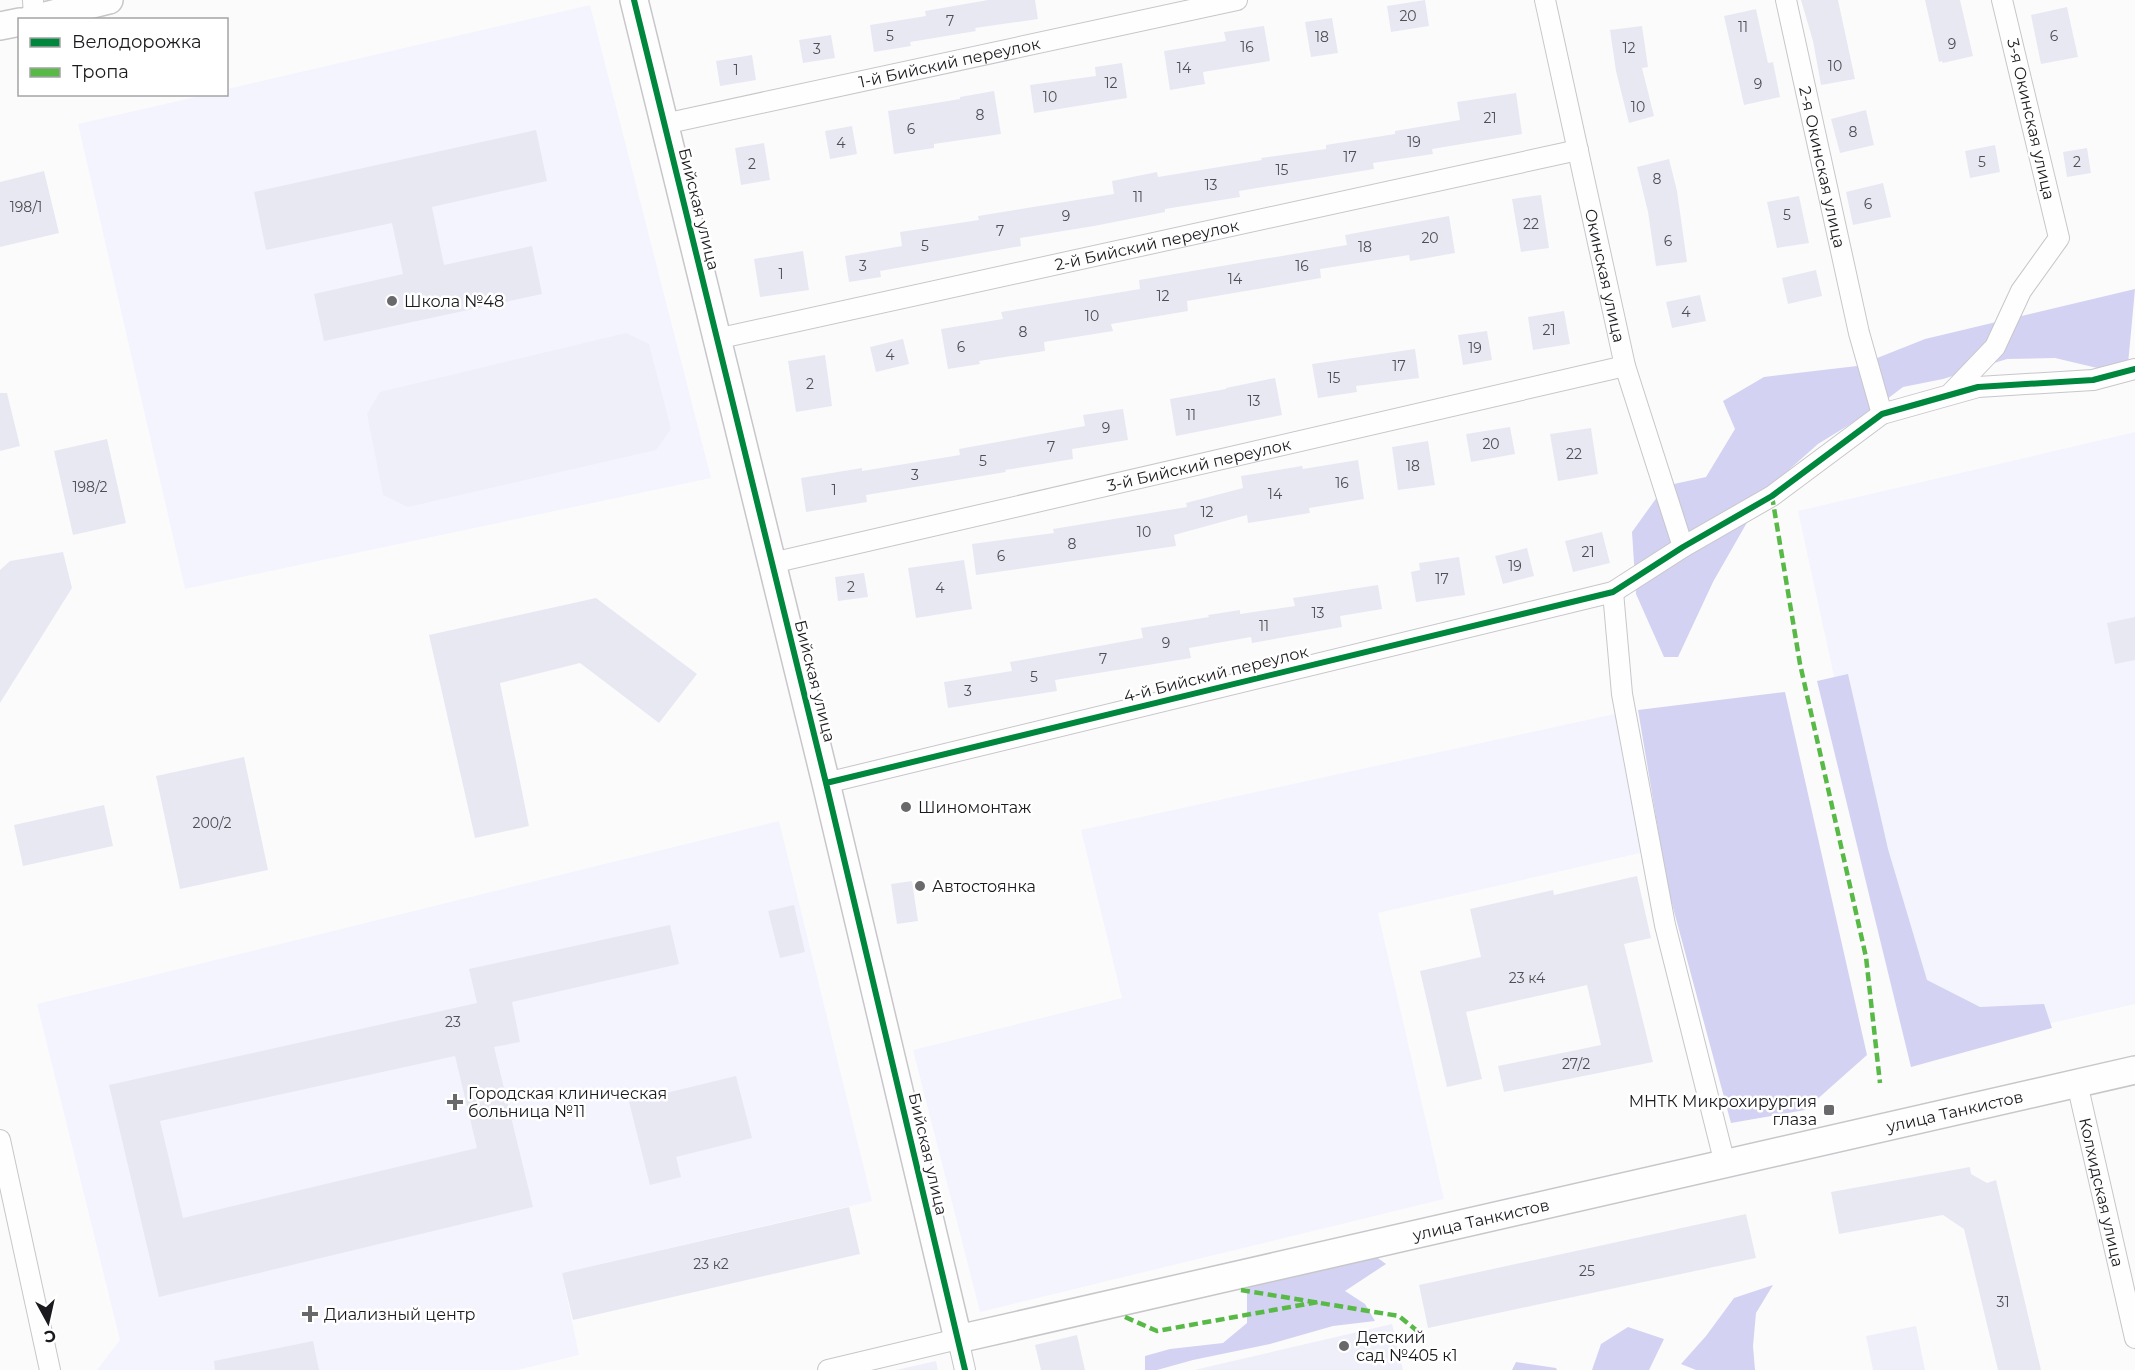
<svg xmlns="http://www.w3.org/2000/svg" width="2135" height="1370" font-family="Montserrat,sans-serif">
<rect width="100%" height="100%" fill="#fbfbfc"/>
<!-- built -->
<path fill="#f4f4fe" d="M590 5 711 478 185 589 78 124 204 95 226 94 227 89Z
M2135 432V1004L1916 1054 1798 511Z
M1619 713 1649 851 1378 913 1444 1199 980 1312 913 1050 1122 998 1081 830Z
M779 821 872 1201 562 1273 579 1355 517 1370H97L120 1340 37 1004Z"/>
<!-- green -->
<path fill="#efeffa" d="M626 333 649 344 671 429 656 450 408 507 383 495 367 414 380 392Z
M1392 1324 1403 1370H1194Z
M1916 1326 1925 1370H1873L1866 1336Z
M936 1361 938 1370H896Z"/>
<!-- forest -->
<path fill="#d3d2f2" d="M2135 289 2127 375 2055 358 2007 359 1943 379 1903 387 1870 412 1818 444 1765 491 1713 582 1678 657H1664L1636 594 1632 532 1665 486 1706 477 1735 429 1723 401 1764 377 1857 366 1925 339Z
M1848 674 1888 849 1927 980 1980 1007 2044 1004 2052 1028 1911 1067 1817 681Z
M1785 692 1867 1055 1805 1110 1731 1123 1668 889 1638 710Z
M1371 1253 1386 1264 1345 1291 1365 1304 1375 1321 1333 1326 1270 1344 1193 1360 1157 1370H1145V1356L1170 1349 1223 1343 1247 1323V1280Z
M1773 1285 1756 1313 1753 1346 1755 1370H1696L1681 1364 1706 1336 1734 1298Z
M1628 1327 1664 1339 1649 1370H1592L1601 1344Z
M1516 1362 1556 1368 1557 1370H1512Z"/>
<!-- building -->
<path fill="#e8e8f3" fill-rule="evenodd" d="M988 0H1035L1038 19 975 28 976 31 910 42 911 46 874 52 870 25 926 16 925 11Z
M1425 0 1429 26 1391 32 1387 6Z
M1801 0H1838L1855 79 1821 85 1813 41Z
M1925 0H1960L1973 56 1943 63 1942 61 1939 62Z
M2067 7 2078 57 2041 64 2031 15Z
M1756 9 1768 63 1773 62 1780 97 1744 105 1724 16Z
M1332 18 1338 53 1311 57 1305 22Z
M1264 26 1270 61 1203 72 1205 84 1170 90 1164 51 1226 41 1224 32Z
M1642 26 1648 67 1642 68 1654 116 1629 123 1616 71 1610 30Z
M831 35 835 58 803 63 799 40Z
M752 55 756 80 720 86 716 61Z
M1122 63 1127 98 1034 113 1030 85 1096 76 1095 67Z
M994 91 1001 134 934 144V148L894 154 888 111 960 99V97Z
M1516 93 1522 134 1432 149 1433 154 1373 163 1374 169 1239 191 1240 197 1165 209V212L1094 226 1020 238 1021 246 880 271 881 277 849 282 845 256 902 246 900 232 979 220 978 216 1114 194 1112 181 1157 172 1158 177 1262 160 1261 158 1326 149V145L1395 134V131L1460 120 1457 102Z
M1866 110 1874 145 1840 153 1831 119Z
M852 126 857 154 830 159 825 131Z
M536 130 547 181 432 207 444 265 532 246 542 294 324 341 314 294 403 274 392 223 266 250 254 192Z
M764 143 770 180 741 185 735 148Z
M1995 145 2000 172 1970 178 1965 151Z
M2087 148 2091 173 2067 177 2063 152Z
M1669 159 1677 191 1687 262 1656 266 1648 212 1637 167Z
M44 171 59 233 0 247V182Z
M1883 183 1891 217 1853 225 1846 192Z
M1541 195 1549 248 1521 252 1512 199Z
M1799 196 1809 243 1777 248 1767 202Z
M1449 216 1455 253 1410 261 1409 255 1320 269 1321 278 1187 301 1188 311 1111 324 1113 331 1044 342 1045 351 979 361 980 364 948 369 941 329 1003 319 1001 312 1140 289 1139 280 1347 245 1345 235Z
M803 251 809 290 760 297 754 259Z
M1816 270 1822 296 1788 304 1782 278Z
M1700 295 1706 321 1672 328 1666 302Z
M1564 311 1570 344 1533 350 1528 317Z
M1487 331 1492 360 1463 365 1458 335Z
M903 339 909 364 876 372 870 347Z
M1415 349 1419 378 1356 386 1357 392 1318 398 1312 364Z
M825 355 832 406 796 412 788 361Z
M1275 378 1282 415 1176 436 1170 399 1226 389V388Z
M0 393H7L20 446 0 451Z
M1123 409 1128 440 1072 449 1073 459 1005 470 1006 472 866 495 867 502 806 512 801 478 862 468V471L960 455 959 449 1085 426 1083 415Z
M1510 427 1515 454 1471 462 1466 434Z
M1591 428 1598 474 1558 481 1550 434Z
M107 439 126 523 73 535 54 451Z
M1428 441 1435 485 1398 490 1392 447Z
M1358 460 1364 499 1309 508 1310 513 1248 523 1247 515 1174 535 1176 546 976 575 972 544 1054 533 1053 529 1187 507 1186 503 1243 488 1241 476 1302 466 1303 469Z
M1602 532 1610 563 1573 572 1565 541Z
M1527 548 1534 576 1503 584 1495 556Z
M63 552 72 588 0 703V570L10 561Z
M1459 557 1465 595 1416 602 1411 572 1420 570 1419 563Z
M964 560 972 609 916 618 908 568Z
M864 573 868 597 838 601 835 577Z
M1378 585 1382 609 1340 616 1342 627 1252 643 1251 637 1189 648 1191 658 1055 680 1057 691 948 708 944 682 1012 671 1010 662 1143 638 1141 628 1209 617 1208 615 1240 610V614L1295 606 1293 598Z
M596 598 697 674 659 723 580 663 500 683 529 826 475 838 429 635Z
M2135 617V660L2115 664 2107 623Z
M244 757 268 870 180 889 156 776Z
M104 805 113 846 23 866 14 825Z
M1637 876 1651 938 1624 944 1653 1062 1504 1092 1498 1066 1601 1045 1587 985 1466 1012 1482 1079 1447 1087 1420 971 1481 957 1470 909 1553 890 1554 895Z
M912 881 918 921 897 924 891 884Z
M794 905 805 952 780 958 768 911Z
M670 925 679 964 512 1002 520 1042 494 1047 533 1207 159 1297 109 1085 477 1003 469 969ZM455 1056 477 1148 183 1218 160 1121Z
M736 1076 752 1138 676 1157 681 1177 650 1185 629 1102Z
M1970 1167 1971 1174 1987 1183 1996 1180 2041 1370H1998L1964 1229 1943 1215 1839 1234 1831 1192Z
M849 1207 860 1254 573 1320 562 1273Z
M1746 1214 1756 1258 1428 1328 1419 1285Z
M1077 1335 1085 1370H1041L1035 1345Z
M313 1341 319 1370H215L214 1361Z"/>
<g fill="none" stroke-linecap="round" stroke-linejoin="round">
<defs>
<g id="street">
<path d="M33 0 34 18"/>
<path id="s1" d="M1545 0 1625 366 1683 547"/>
<path id="s2" d="M1786 0 1859 333 1882 414"/>
<path id="s3" d="M664 124 1237 0"/>
<path id="s4" d="M716 339 1578 150"/>
<path d="M1951 393 1995 347 2021 291 2059 238 2002 0"/>
<path id="s5" d="M772 563 1625 366"/>
<path d="M1613 592 1622 694 1665 925 1725 1164"/>
<path d="M826 783 1613 592 1683 547 1772 496 1882 414 1978 387 2093 380 2135 369"/>
<path id="s6" d="M2077 1083 2135 1338"/>
<path d="M0 1140 50 1370"/>
<path d="M828 1370 958 1339 965 1370"/>
</g>
<g id="secondary">
<path id="s7" d="M634 0 826 783 958 1339 2135 1070"/>
<path d="M29 20 109 0"/>
<path d="M0 26 20 22"/>
</g>
</defs>
<!-- street casing -->
<use href="#street" stroke="#c7c7ca" stroke-width="22"/>
<!-- secondary casing -->
<use href="#secondary" stroke="#c7c7ca" stroke-width="30"/>
<!-- street -->
<use href="#street" stroke="#fefeff" stroke-width="20"/>
<!-- secondary -->
<use href="#secondary" stroke="#fefeff" stroke-width="27"/>
<!-- quiet -->
<path stroke="#58b947" stroke-width="4.5" stroke-dasharray="9 4.5" stroke-linecap="butt" d="M1772 496 1800 664 1866 957 1880 1083
M1241 1290 1399 1316 1421 1334
M1125 1317 1157 1331 1318 1302"/>
<defs>
<path id="cycleway" d="M634 0 826 783 965 1370
M826 783 1613 592 1683 547 1772 496 1882 414 1978 387 2093 380 2135 369"/>
</defs>
<!-- cycleway casing -->
<use href="#cycleway" stroke="#fff" stroke-width="10"/>
<!-- cycleway -->
<use href="#cycleway" stroke="#00873e" stroke-width="6"/>
</g>
<!-- markers -->
<g fill="#69696c" stroke="#fff" stroke-width="2">
<circle cx="392" cy="301" r="6"/>
<circle cx="906" cy="807" r="6"/>
<circle cx="920" cy="886" r="6"/>
<path d="M452 1093h6v6h6v6h-6v6h-6v-6h-6v-6h6z"/>
<rect x="1823" y="1104" width="12" height="12" rx="3"/>
<path d="M307 1305h6v6h6v6h-6v6h-6v-6h-6v-6h6z"/>
<circle cx="1344" cy="1346" r="6"/>
</g>
<g text-anchor="middle" dominant-baseline="central" stroke-width="5" stroke-linejoin="round" paint-order="stroke">
<!-- number labels -->
<g font-size="14" fill="#4e4e54">
<text x="1408" y="16">20</text>
<text x="950" y="21">7</text>
<text x="1743" y="27">11</text>
<text x="890" y="36">5</text>
<text x="2054" y="36">6</text>
<text x="1322" y="37">18</text>
<text x="1952" y="44">9</text>
<text x="1247" y="47">16</text>
<text x="1629" y="48">12</text>
<text x="817" y="49">3</text>
<text x="1835" y="66">10</text>
<text x="1184" y="68">14</text>
<text x="736" y="70">1</text>
<text x="1111" y="83">12</text>
<text x="1758" y="84">9</text>
<text x="1050" y="97">10</text>
<text x="1638" y="107">10</text>
<text x="980" y="115">8</text>
<text x="1490" y="118">21</text>
<text x="911" y="129">6</text>
<text x="1853" y="132">8</text>
<text x="1414" y="142">19</text>
<text x="841" y="143">4</text>
<text x="1350" y="157">17</text>
<text x="1982" y="162">5</text>
<text x="2077" y="162">2</text>
<text x="752" y="164">2</text>
<text x="1282" y="170">15</text>
<text x="1657" y="179">8</text>
<text x="1211" y="185">13</text>
<text x="1138" y="197">11</text>
<text x="1868" y="204">6</text>
<text x="26" y="207">198/1</text>
<text x="1787" y="215">5</text>
<text x="1066" y="216">9</text>
<text x="1531" y="224">22</text>
<text x="1000" y="231">7</text>
<text x="1430" y="238">20</text>
<text x="1668" y="241">6</text>
<text x="925" y="246">5</text>
<text x="1365" y="247">18</text>
<text x="863" y="266">3</text>
<text x="1302" y="266">16</text>
<text x="781" y="274">1</text>
<text x="1235" y="279">14</text>
<text x="1163" y="296">12</text>
<text x="1686" y="312">4</text>
<text x="1092" y="316">10</text>
<text x="1549" y="330">21</text>
<text x="1023" y="332">8</text>
<text x="961" y="347">6</text>
<text x="1475" y="348">19</text>
<text x="890" y="355">4</text>
<text x="1399" y="366">17</text>
<text x="1334" y="378">15</text>
<text x="810" y="384">2</text>
<text x="1254" y="401">13</text>
<text x="1191" y="415">11</text>
<text x="1106" y="428">9</text>
<text x="1491" y="444">20</text>
<text x="1051" y="447">7</text>
<text x="1574" y="454">22</text>
<text x="983" y="461">5</text>
<text x="1413" y="466">18</text>
<text x="915" y="475">3</text>
<text x="1342" y="483">16</text>
<text x="90" y="487">198/2</text>
<text x="834" y="490">1</text>
<text x="1275" y="494">14</text>
<text x="1207" y="512">12</text>
<text x="1144" y="532">10</text>
<text x="1072" y="544">8</text>
<text x="1588" y="552">21</text>
<text x="1001" y="556">6</text>
<text x="1515" y="566">19</text>
<text x="1442" y="579">17</text>
<text x="851" y="587">2</text>
<text x="940" y="588">4</text>
<text x="1318" y="613">13</text>
<text x="1264" y="626">11</text>
<text x="1166" y="643">9</text>
<text x="1103" y="659">7</text>
<text x="1034" y="677">5</text>
<text x="968" y="691">3</text>
<text x="212" y="823">200/2</text>
<text x="1527" y="978">23 к4</text>
<text x="453" y="1022">23</text>
<text x="1576" y="1064">27/2</text>
<text x="711" y="1264">23 к2</text>
<text x="1587" y="1271">25</text>
<text x="2003" y="1302">31</text>
</g>
<!-- street labels -->
<g font-size="16" fill="#1b1b1f" stroke="#fff">
<text stroke="none"><textPath href="#s3" startOffset="292">1-й Бийский переулок</textPath></text>
<text transform="translate(2031 119) rotate(77)">3-я Окинская улица</text>
<text stroke="none"><textPath href="#s2" startOffset="171">2-я Окинская улица</textPath></text>
<text transform="translate(699 209) rotate(76)">Бийская улица</text>
<text stroke="none"><textPath href="#s4" startOffset="441">2-й Бийский переулок</textPath></text>
<text stroke="none"><textPath href="#s1" startOffset="282">Окинская улица</textPath></text>
<text stroke="none"><textPath href="#s5" startOffset="438">3-й Бийский переулок</textPath></text>
<text transform="translate(1216 674) rotate(-14)">4-й Бийский переулок</text>
<text transform="translate(815 681) rotate(76)">Бийская улица</text>
<text stroke="none"><textPath href="#s7" startOffset="2400">улица Танкистов</textPath></text>
<text transform="translate(928 1154) rotate(77)">Бийская улица</text>
<text stroke="none"><textPath href="#s6" startOffset="112">Колхидская улица</textPath></text>
<text stroke="none"><textPath href="#s7" startOffset="1914">улица Танкистов</textPath></text>
</g>
<!-- poi labels -->
<g font-size="16" fill="#1b1b1f" stroke="#fff" text-anchor="start">
<text x="404" y="301">Школа №48</text>
<text x="918" y="807">Шиномонтаж</text>
<text x="932" y="886">Автостоянка</text>
<text x="468" y="1093">Городская клиническая<tspan x="468" dy="18">больница №11</tspan></text>
<text x="1817" y="1101" text-anchor="end">МНТК Микрохирургия<tspan x="1817" dy="18">глаза</tspan></text>
<text x="324" y="1314">Диализный центр</text>
<text x="1356" y="1337">Детский<tspan x="1356" dy="18">сад №405 к1</tspan></text>
</g>
</g>
<!-- legend -->
<rect x="18" y="18" width="210" height="78" fill="#ffffff" stroke="#a4a4a5" stroke-width="1.5"/>
<rect x="30" y="38" width="30" height="9" fill="#00873e" stroke="#a4a4a5" stroke-width="1.5"/>
<text x="72" y="48" font-size="18" fill="#1b1b1f">Велодорожка</text>
<rect x="30" y="68" width="30" height="9" fill="#58b947" stroke="#a4a4a5" stroke-width="1.5"/>
<text x="72" y="78" font-size="18" fill="#1b1b1f">Тропа</text>
<!-- north arrow -->
<g transform="translate(48 1322) rotate(172)" stroke="#ffffff" stroke-width="4.5" paint-order="stroke">
<path d="M0-4.5L10 22L0 15L-10 22Z" fill="#1b1b1f"/>
<text y="-9" font-size="16" font-weight="bold" text-anchor="middle" fill="#1b1b1f">С</text>
</g>
</svg>
